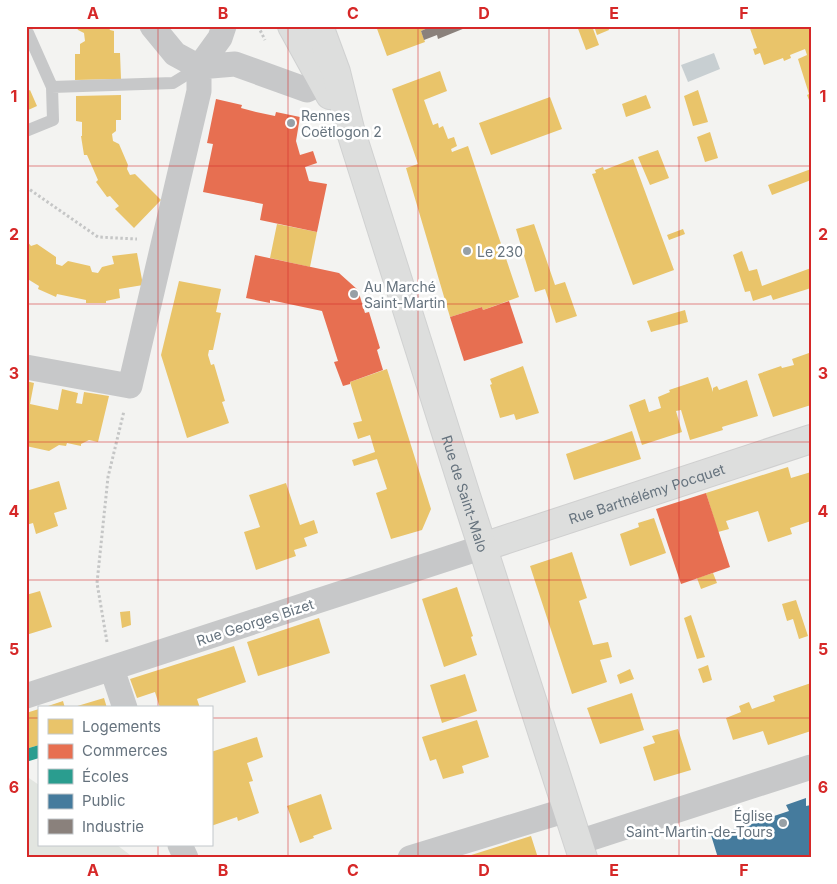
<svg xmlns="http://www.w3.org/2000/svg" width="837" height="884" font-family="Inter,sans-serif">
<rect width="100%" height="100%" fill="#f3f3f1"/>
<!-- green -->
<path fill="#e2e5e0" d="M26 776 39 785V845H117L134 858H26Z"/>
<!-- water -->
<path fill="#c8cfd2" d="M714 53 720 69 688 82 681 65Z"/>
<!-- homes -->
<path fill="#e9c46a" d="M76 26H108L110 30 114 31V53H120L121 79 75 80V54H80V44L85 41 84 33 78 30Z
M376 26H432L421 31 425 42 387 56Z
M577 26H592L599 45 586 50Z
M594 26H608L609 30 597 35Z
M749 26H811V105L807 95 809 94 798 59 807 55 805 49 790 55 791 58 784 61 783 58 764 65 760 53 755 55 753 49 757 48Z
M440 71 447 91 424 100 433 125 438 123 439 128 443 126 448 139 454 137 457 146 451 149 452 152 468 146 519 297 483 310 482 307 450 317 406 168 418 164 392 89Z
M30 90 37 106 26 111V92Z
M698 90 708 122 693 126 684 96Z
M121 95V120H116V131L112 134 113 141 119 144 128 165 127 169 130 175 135 174 161 200 134 228 115 209 119 206 110 196 107 197 96 182 98 180 87 155H84L81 136H82V122L76 121V96Z
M646 95 651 108 626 117 622 104Z
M550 97 562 129 491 155 479 123Z
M710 132 718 158 705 162 697 137Z
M658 150 669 178 650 185 638 157Z
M633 159 674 270 633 285 592 174 596 173 595 170 603 167 604 170Z
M811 169V180L772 195 768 185Z
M277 224 317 232 310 267 270 258Z
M534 224 555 285 565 282 577 316 556 323 545 289 535 292 516 229Z
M683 229 685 234 669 240 667 235Z
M26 240 31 246 37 244 56 257V264L62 266 68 261 90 266 92 272 98 273 102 267 114 264 112 256 137 253 143 285 119 289 120 298 106 301V303H86V300L57 294 56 297 38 289 39 286 26 278Z
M742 251 749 271 757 269 762 286 811 268V288L773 300 771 295 753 301 750 291 745 292 733 255Z
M179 281 221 289 216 312 221 313 213 350H209L208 355 211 365 214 364 225 401 222 402 229 423 187 438 161 355Z
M685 310 688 322 651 332 647 321Z
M809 353 811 359V405L773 417 758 374 781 366 782 368 794 365 792 359Z
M523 366 539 413 516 420 514 414 500 418 490 385 492 384 490 379Z
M387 369 431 509 422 530 391 539 376 493 387 489 377 459 354 466 352 460 375 452 370 435 358 439 353 423 362 421 350 382Z
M708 377 713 392V388L717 386 719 390 747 380 758 416 722 427 723 430 690 440 681 410 676 411 682 432 642 445 629 405 645 399 649 412 661 408 658 397 670 392 669 390Z
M26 381 34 383 30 404 58 410 62 389 78 393 76 403 82 404 84 392 109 396 98 442 89 440 81 444V446L67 443 66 446 59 445 49 451 26 446Z
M632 431 641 459 574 480 566 454Z
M788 467 791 478 811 472V521L790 528 792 534 768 542 758 511 726 521 729 529 718 532 706 493Z
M59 481 67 509 54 513 58 526 36 534 33 523 26 525V491Z
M286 483 300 525 314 520 318 533 304 538 307 546 294 550 296 556 256 570 244 532 260 527 249 495Z
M654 518 666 553 630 566 620 534 639 527 638 523Z
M572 552 587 598 579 601 593 645 608 642 612 657 600 660 607 682 572 694 530 566Z
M713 573 717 583 701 589 697 578Z
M457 587 473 636 471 637 477 655 444 667 422 599Z
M40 591 52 627 26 635V595Z
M796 600 808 636 799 639 793 619 787 621 782 604Z
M130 611 131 625 122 628 120 612Z
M691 615 705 657 697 659 684 618Z
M319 618 330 653 258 676 247 642Z
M234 646 246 682 197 699 200 708H160L155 692 137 698 130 679Z
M708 665 712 680 703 683 698 669Z
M630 669 634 679 620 684 617 675Z
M465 674 477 711 442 723 430 685Z
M811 683V731L768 745 763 731 733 740 726 718 741 712 739 706 749 702 752 709 775 701 773 696Z
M632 693 644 730 600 744 587 708Z
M104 698 107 708H74V707Z
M63 701 65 708H45V707Z
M39 709V745L29 748 26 740V713Z
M477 720 489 757 462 766 464 773 443 779 436 759 430 761 422 737Z
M678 729 691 770 654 781 643 747 655 743 652 736Z
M257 737 263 757 247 763 253 781 249 782 259 813 238 821 237 817 211 826V752Z
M321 794 332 829 313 836 314 838 300 843 287 806Z
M531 836 538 858H465V857Z"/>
<!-- shops -->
<path fill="#e76f51" d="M216 99 242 105 241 108 256 112 275 116 276 112 300 117 296 141 300 155 313 151 317 163 305 167 309 181 327 184 317 232 260 220 263 204 203 192 213 144 207 143Z
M255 255 339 273 358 290 365 313 369 312 380 348 377 350 383 370 350 382V384L343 386 334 362 338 361 322 311 270 300V303L246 298Z
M509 301 523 343 464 361 450 317 482 307 483 310Z
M706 493 730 567 681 584 656 509Z"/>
<!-- schools -->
<path fill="#2a9d8f" d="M26 741 29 748 39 745V758L26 762Z"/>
<!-- public -->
<path fill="#457b9d" d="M806 798V806L811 805V858H718L711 835 714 834 715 836 789 811 786 805Z"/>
<!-- industry -->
<path fill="#8a817c" d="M432 26H470L438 39 437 35 424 40 421 31Z"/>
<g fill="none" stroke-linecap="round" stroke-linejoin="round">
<defs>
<g id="secondary">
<path id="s1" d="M483 547 811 439"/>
</g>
<g id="primary">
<path d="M292 26 330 95"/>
<path id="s2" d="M319 26 336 72 350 129 467 499 583 858"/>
</g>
</defs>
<!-- secondary casing -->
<use href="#secondary" stroke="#cfcfcf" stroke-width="30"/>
<!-- primary casing -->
<use href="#primary" stroke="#d0d1d1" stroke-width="30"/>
<!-- path -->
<path stroke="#c5c6c6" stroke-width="3" stroke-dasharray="2.5 2.5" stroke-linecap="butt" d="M258 26 265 40
M26 187 98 237 137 239
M107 642 97 583 108 477 124 411"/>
<!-- lane -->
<path stroke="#c7c8c9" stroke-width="12" d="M52 87 173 83 199 67
M26 131 53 120 52 87 28 33"/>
<!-- street -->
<path stroke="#c7c8c9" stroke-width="25" d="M152 26 175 54 199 67
M199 67 235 64 307 90 322 83 336 72
M26 367 130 386 199 91V67L220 38 224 26
M112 669 125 708
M26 696 483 547
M579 842 811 767
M180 845 186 858
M410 858 567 810"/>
<!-- secondary -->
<use href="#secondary" stroke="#dddedd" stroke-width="28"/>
<!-- primary -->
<use href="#primary" stroke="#dddedd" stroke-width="28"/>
</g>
<!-- grid -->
<path fill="none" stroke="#d62828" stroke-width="1" stroke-opacity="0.55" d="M158 26V708M288 26V858M418 26V858M549 26V858M679 26V858M26 166H811M26 304H811M26 442H811M26 580H811M26 718H39M211 718H811M158 845V858"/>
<!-- markers -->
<g fill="#97a0a6" stroke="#fff" stroke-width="2">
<circle cx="291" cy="123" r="5"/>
<circle cx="467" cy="251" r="5"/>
<circle cx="354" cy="294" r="5"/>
<circle cx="783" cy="823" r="5"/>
</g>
<g text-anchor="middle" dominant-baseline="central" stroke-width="5" stroke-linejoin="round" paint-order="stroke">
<!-- poi labels -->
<g font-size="14" fill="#66737e" stroke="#fff" text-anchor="start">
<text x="301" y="115">Rennes<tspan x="301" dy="16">Coëtlogon 2</tspan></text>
<text x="477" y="251">Le 230</text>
<text x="364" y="286">Au Marché<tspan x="364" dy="16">Saint-Martin</tspan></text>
<text x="773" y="815" text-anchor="end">Église<tspan x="773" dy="16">Saint-Martin-de-Tours</tspan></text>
</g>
<!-- street labels -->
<g font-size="14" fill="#66737e" stroke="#fff">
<text stroke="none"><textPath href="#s1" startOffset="172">Rue Barthélémy Pocquet</textPath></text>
<text stroke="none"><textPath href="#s2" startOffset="490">Rue de Saint-Malo</textPath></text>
<text transform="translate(255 622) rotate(-18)">Rue Georges Bizet</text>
</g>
</g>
<!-- border -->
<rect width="837" height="884" fill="none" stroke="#ffffff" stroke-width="55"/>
<!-- legend -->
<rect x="38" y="706" width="175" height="140" fill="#ffffff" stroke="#c2c7cb"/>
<rect x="48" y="719" width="25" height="15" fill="#e9c46a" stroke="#c2c7cb"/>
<text x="82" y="732" font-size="15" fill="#66737e">Logements</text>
<rect x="48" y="744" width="25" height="15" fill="#e76f51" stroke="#c2c7cb"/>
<text x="82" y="756" font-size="15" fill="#66737e">Commerces</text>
<rect x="48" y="769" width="25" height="15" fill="#2a9d8f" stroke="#c2c7cb"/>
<text x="82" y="782" font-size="15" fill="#66737e">Écoles</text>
<rect x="48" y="794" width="25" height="15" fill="#457b9d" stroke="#c2c7cb"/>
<text x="82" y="806" font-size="15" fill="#66737e">Public</text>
<rect x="48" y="819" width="25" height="15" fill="#8a817c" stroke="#c2c7cb"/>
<text x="82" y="832" font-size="15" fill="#66737e">Industrie</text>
<rect x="28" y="28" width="782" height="828" fill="none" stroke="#d62828" stroke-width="2"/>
<g font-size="16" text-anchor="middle" font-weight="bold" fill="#d62828">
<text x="93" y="19">A</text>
<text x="223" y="19">B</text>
<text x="353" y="19">C</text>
<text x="484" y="19">D</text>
<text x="614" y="19">E</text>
<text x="744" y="19">F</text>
<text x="14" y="102">1</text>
<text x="823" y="102">1</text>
<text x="14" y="240">2</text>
<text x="823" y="240">2</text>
<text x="14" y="379">3</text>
<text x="823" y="379">3</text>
<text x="14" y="517">4</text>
<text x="823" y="517">4</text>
<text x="14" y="655">5</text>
<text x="823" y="655">5</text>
<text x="14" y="793">6</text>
<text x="823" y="793">6</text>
<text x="93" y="876">A</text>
<text x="223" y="876">B</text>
<text x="353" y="876">C</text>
<text x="484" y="876">D</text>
<text x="614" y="876">E</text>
<text x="744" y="876">F</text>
</g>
</svg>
